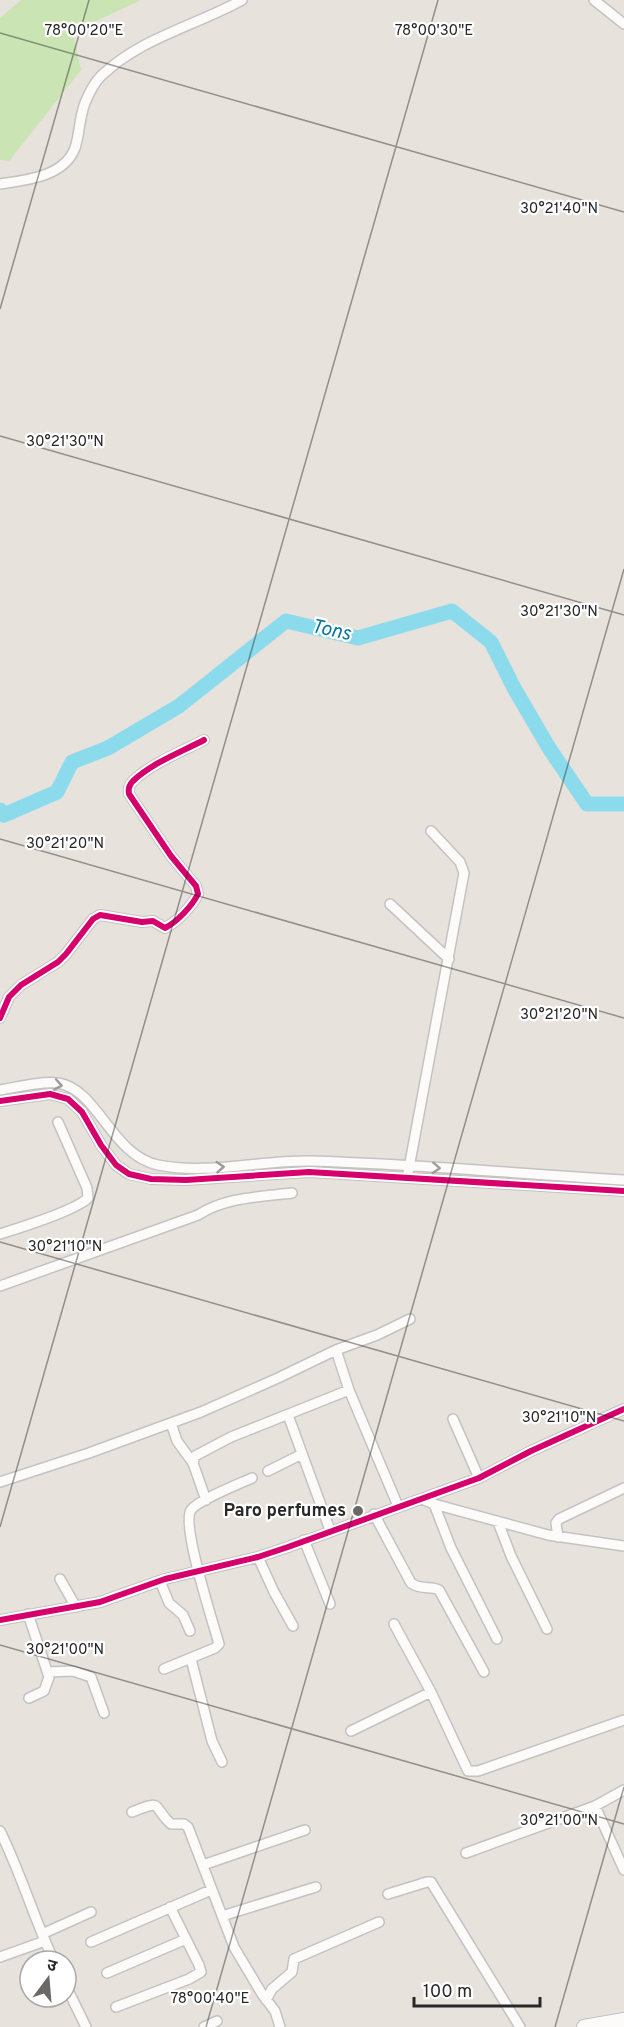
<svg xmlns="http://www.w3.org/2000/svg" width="624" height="2027" font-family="Overpass,'Noto Sans Devanagari',sans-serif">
<rect width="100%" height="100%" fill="#e8e2dd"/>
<!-- green -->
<path fill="#cbe4b4" d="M21 0H141L73 32 81 70 9 161 0 160V18Z"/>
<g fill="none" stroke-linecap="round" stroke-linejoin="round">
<!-- river -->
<path stroke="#8cdbed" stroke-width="15" d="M0 810 4 815 57 792 72 762 108 748 179 706 286 621 358 638 452 611 491 642 514 688 549 748 587 804H624"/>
<defs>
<path id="street" d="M594 0 624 24
M0 184C26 180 64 177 75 148 80 133 79 118 85 103 89 93 94 83 101 76 140 38 195 26 242 0
M390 904 449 959
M0 1018 9 997 21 985 58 962 66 954 93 919 100 915 142 922 153 921 165 928C177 922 192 906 198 894L196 886 171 856 129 794C128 789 129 785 133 781 152 763 181 752 204 740
M0 1090C18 1087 40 1081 58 1083 98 1089 111 1155 158 1165 208 1175 260 1160 311 1161 416 1164 520 1174 624 1180
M0 1101 50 1094 68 1099 82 1112 101 1145 116 1165 129 1174 151 1179 186 1180 309 1172 624 1191
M408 1173 464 873 460 862 431 831
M0 1234C19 1228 75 1211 88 1198L87 1188 58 1122
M0 1286 198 1215C226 1197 259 1197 292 1193
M336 1350 349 1390 398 1506
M288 1415 330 1530
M453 1419 479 1478
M171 1423 177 1441 193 1463
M268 1471 302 1454
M0 1482 89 1453 201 1412 278 1378 336 1350 377 1335 410 1319
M422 1499 434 1504 548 1535 624 1546
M206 1500 193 1463 195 1456 231 1437 349 1390
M434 1504 451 1548 497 1639
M374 1514 411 1583C422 1591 431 1585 439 1590L484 1672
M498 1522 511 1556 547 1629
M558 1537 556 1523 559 1519 624 1488
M304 1540 330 1604
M258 1557 274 1592 293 1626
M60 1579 76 1607
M160 1581 169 1603 183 1615 190 1631
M28 1614 49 1677 44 1691 29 1698
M0 1620 100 1602 165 1579 258 1557 288 1547 479 1478 531 1451 624 1409
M394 1624 431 1692 468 1771H478L624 1720
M191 1659 212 1741 222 1762
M164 1669 215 1648 219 1644C213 1622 181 1525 191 1510 198 1500 239 1484 252 1478
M48 1672 73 1671 91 1677 104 1713
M351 1731 431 1692
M595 1806 624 1870
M132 1812C165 1799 151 1806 171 1824H184L188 1827 234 1947 262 1994 275 2011 280 2027
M0 1831C21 1873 34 1919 54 1961
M466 1853 595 1806 624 1790
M203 1865 305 1830
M388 1894 427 1882H431L520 2027
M222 1916 316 1887
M42 1934 91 1912
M91 1942 211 1890
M0 1957 45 1941
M107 1973 186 1939
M66 1986 86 2027
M266 2000 272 1989 292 1972 294 1959 379 1922
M116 2007 189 1979 201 1972 199 1965 170 1907
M204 2027 217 2021"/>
<path id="secondary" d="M584 2027 624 2020"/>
</defs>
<!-- street casing -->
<use href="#street" stroke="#c4c2c3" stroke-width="12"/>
<!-- secondary casing -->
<use href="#secondary" stroke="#c4c2c3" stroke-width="16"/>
<!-- street -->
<use href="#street" stroke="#fcfbfa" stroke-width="9"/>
<!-- secondary -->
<use href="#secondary" stroke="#fcfbfa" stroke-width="14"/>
<defs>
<path id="cycleway" d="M0 1018 9 997 21 985 58 962 66 954 93 919 100 915 142 922 153 921 165 928C177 922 192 906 198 894L196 886 171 856 129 794C128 789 129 785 133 781 152 763 181 752 204 740
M0 1101 50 1094 68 1099 82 1112 101 1145 116 1165 129 1174 151 1179 186 1180 309 1172 624 1191
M0 1620 100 1602 165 1579 258 1557 288 1547 479 1478 531 1451 624 1409"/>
</defs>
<!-- cycleway casing -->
<use href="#cycleway" stroke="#fff" stroke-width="10"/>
<!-- cycleway -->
<use href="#cycleway" stroke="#d6006c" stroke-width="6"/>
</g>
<!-- one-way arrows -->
<defs><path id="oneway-chevron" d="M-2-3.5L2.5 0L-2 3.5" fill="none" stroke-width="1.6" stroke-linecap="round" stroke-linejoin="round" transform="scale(1.5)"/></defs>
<g stroke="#9d9c9c">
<use href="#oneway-chevron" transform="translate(58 1085) rotate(10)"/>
<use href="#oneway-chevron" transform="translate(220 1167) rotate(-4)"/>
<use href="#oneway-chevron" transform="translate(436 1168) rotate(3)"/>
</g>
<!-- ticks -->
<path fill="none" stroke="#282828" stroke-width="1.5" stroke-opacity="0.45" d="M0 33 624 212M0 309 89 0M0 436 624 615M0 839 624 1018M0 1242 624 1421M0 1527 438 0M0 1645 624 1824M206 2027 624 569M555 2027 624 1787"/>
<!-- markers -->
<circle fill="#6b6967" stroke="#fff" stroke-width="2" cx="358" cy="1511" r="6"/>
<g text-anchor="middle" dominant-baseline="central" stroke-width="4.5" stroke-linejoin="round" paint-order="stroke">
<!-- poi labels -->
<g font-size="18" font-weight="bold" fill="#282828" stroke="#fff" text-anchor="end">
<text x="346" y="1511">Paro perfumes</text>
</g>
<!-- water labels -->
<g font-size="20" font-style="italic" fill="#07759e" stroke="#fff">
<text transform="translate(331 631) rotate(12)">Tons</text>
</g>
</g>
<g font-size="15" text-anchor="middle" fill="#282828" stroke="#fff" stroke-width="4.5" stroke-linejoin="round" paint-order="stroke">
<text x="84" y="35">78°00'20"E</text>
<text x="434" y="35">78°00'30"E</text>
<text x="559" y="213">30°21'40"N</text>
<text x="65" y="446">30°21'30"N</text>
<text x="559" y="616">30°21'30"N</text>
<text x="65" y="848">30°21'20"N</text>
<text x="559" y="1019">30°21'20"N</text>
<text x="65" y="1251">30°21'10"N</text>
<text x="559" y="1422">30°21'10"N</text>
<text x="65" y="1654">30°21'00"N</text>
<text x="559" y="1825">30°21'00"N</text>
<text x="210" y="2003">78°00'40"E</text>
</g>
<!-- north arrow -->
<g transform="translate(48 1979) rotate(16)"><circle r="28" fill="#ffffff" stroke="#a9a9a9" stroke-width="1.5"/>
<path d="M0-4.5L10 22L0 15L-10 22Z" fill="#6b6967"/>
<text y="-9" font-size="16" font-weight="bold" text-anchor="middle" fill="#282828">उ</text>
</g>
<!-- scale -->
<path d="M414 1997v9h126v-9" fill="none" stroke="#282828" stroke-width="3"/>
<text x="423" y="1997" font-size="18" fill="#282828" stroke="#ffffff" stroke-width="4.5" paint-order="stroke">100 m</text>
</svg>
